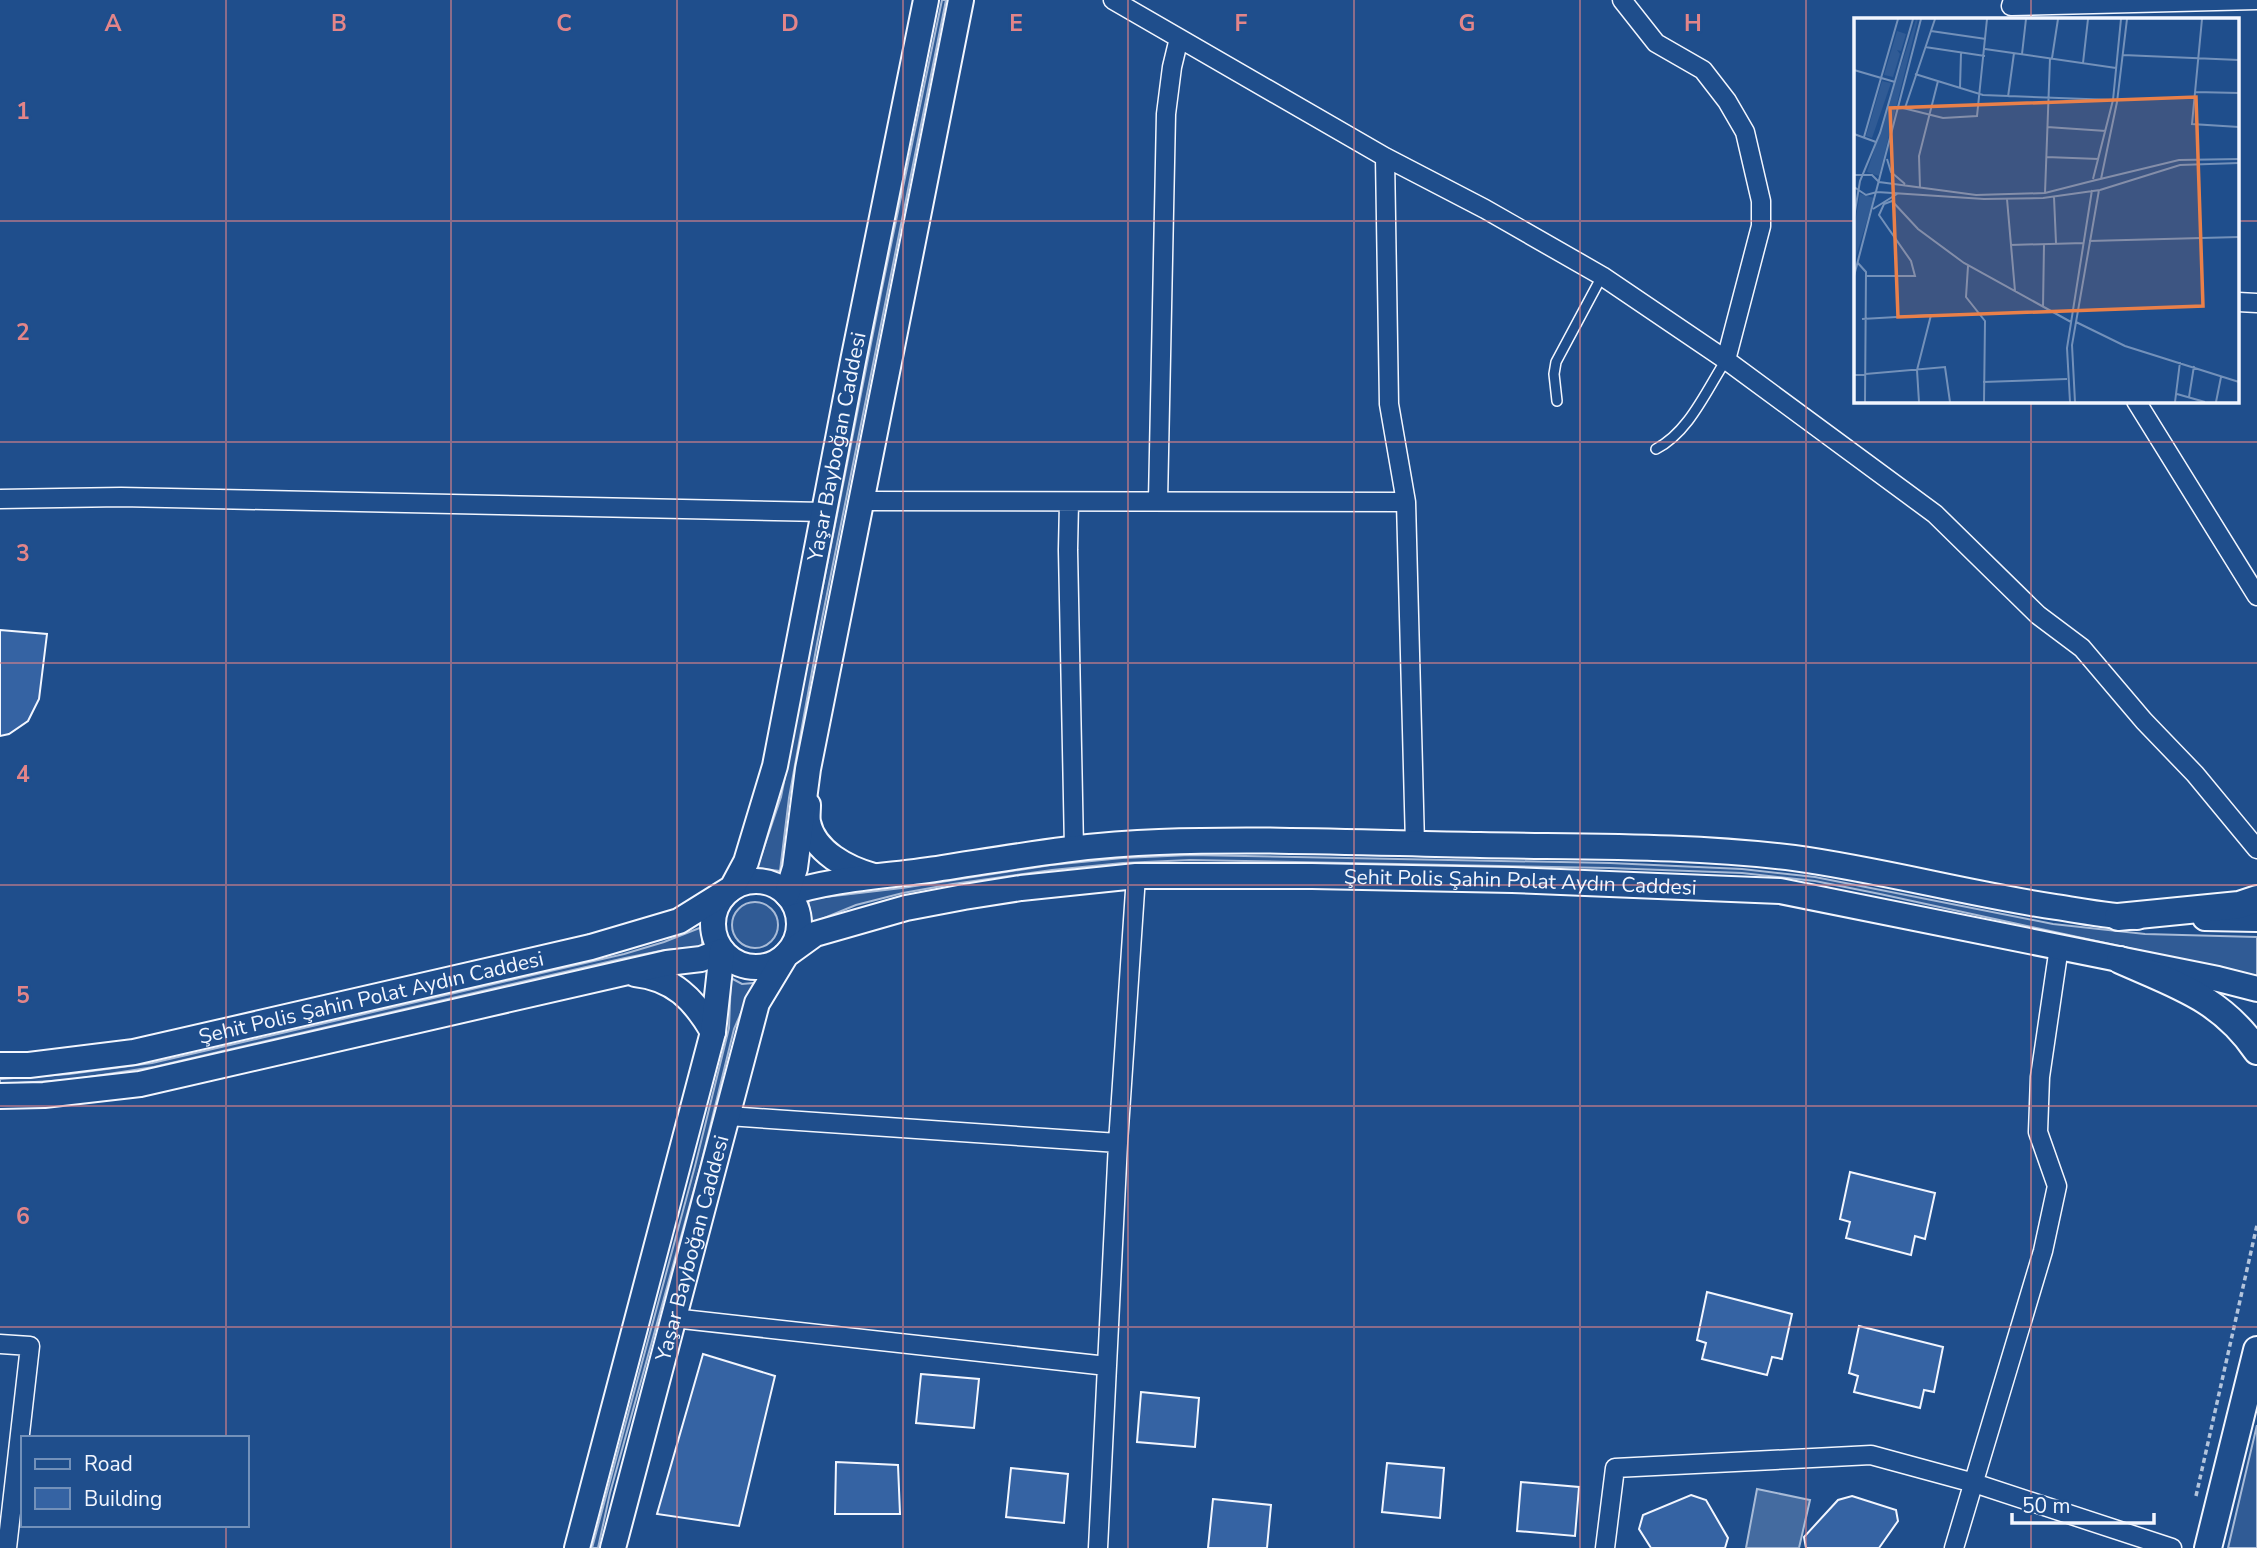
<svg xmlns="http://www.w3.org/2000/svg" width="2257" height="1548" font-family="'Nunito Sans',sans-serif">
<rect width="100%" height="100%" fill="#1f4e8c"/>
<!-- built -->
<path fill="#305b95" stroke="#a8bbd7" stroke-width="2" d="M942 0H946L817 644 789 798 780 871 757 868 781 797 881 293Z
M1190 855 1610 863 1742 869 1815 877 2053 924 2145 934 2257 937V976L1880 894 1815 881 1742 873 1609 868 1190 860 1123 863 1052 870 953 884 903 893 856 905 812 923 808 899 902 888 1051 865 1122 858Z
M732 925a23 23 0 1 1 46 0a23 23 0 1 1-46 0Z
M702 927V947L665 950 625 958 154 1067 69 1080 0 1084V1079L69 1074 152 1063 624 954 664 942Z
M731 978 742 984 754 983 734 1029 700 1168 610 1493 598 1548H592L695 1166 729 1028Z
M2257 1425V1548H2228Z"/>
<!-- water -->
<path fill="#446ba0" stroke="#a8bbd7" stroke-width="2" d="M1757 1489 1810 1500 1799 1548H1746Z"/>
<!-- building -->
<path fill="#3563a3" stroke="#f2f6ff" stroke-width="2" d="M0 630 47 634 39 699 28 721 9 734 0 736Z
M1850 1172 1935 1193 1925 1239 1915 1236 1911 1255 1846 1238 1850 1222 1840 1219Z
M1707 1292 1792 1314 1782 1359 1772 1357 1767 1375 1702 1359 1706 1343 1697 1340Z
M1859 1326 1943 1347 1934 1392 1924 1390 1920 1408 1854 1392 1858 1376 1849 1373Z
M703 1354 775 1376 739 1526 657 1514Z
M921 1374 979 1379 974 1428 916 1423Z
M1141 1392 1199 1398 1195 1447 1137 1442Z
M836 1462 898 1465 900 1514H835Z
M1387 1463 1444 1468 1440 1518 1382 1512Z
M1011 1468 1068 1474 1064 1523 1006 1517Z
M1521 1482 1579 1487 1575 1536 1517 1531Z
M1691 1495 1706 1500 1728 1538 1725 1548H1651L1639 1529 1643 1515Z
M1852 1496 1896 1510 1898 1521 1879 1548H1806L1804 1537 1838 1500Z
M1213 1499 1271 1505 1267 1548H1208Z"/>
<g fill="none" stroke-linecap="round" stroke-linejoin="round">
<defs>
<path id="lane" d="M1557 401 1554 374 1556 362 1602 276
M1656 449C1689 432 1706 391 1726 360"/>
<path id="street" d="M1113 0 1385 157 1485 209 1602 276 1726 360 1935 514 2038 615 2082 648 2144 721 2195 774 2257 849
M1622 0 1656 43 1703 70 1727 101 1745 132 1761 201V226L1726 360
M2013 0 2011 6 2257 0
M1385 157 1389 404 1406 502 1415 844
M2238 302 2257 303
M2136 401 2257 596
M0 499 121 497 825 512
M861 501 1406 502
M1158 501 1166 114 1172 67 1179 38
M1069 502 1068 550 1074 848
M728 1116 1118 1143
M673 1318 1107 1366
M0 1344 30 1346 7 1548
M1098 1548 1118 1143 1136 876
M1605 1548 1615 1468 1871 1455 1974 1483 2172 1548
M1954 1548 2043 1251 2057 1186 2038 1132 2040 1077 2059 947"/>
<g id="secondary">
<path d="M808 805C808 811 807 817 808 822 814 852 848 869 874 876"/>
<circle cx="756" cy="924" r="43"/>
<path d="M787 894C832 878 893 876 942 868 1014 857 1086 844 1159 842 1266 838 1373 843 1480 845 1584 847 1691 845 1794 858 1882 870 1968 894 2056 907 2083 911 2110 917 2137 917"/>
<path d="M787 894 795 868 808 769 961 0"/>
<path d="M2205 918 2257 919"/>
<path d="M635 974C673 978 694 999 713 1032"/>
<path id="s1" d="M0 1065H29L134 1052 591 947 679 921 732 888 746 862 775 766 853 361 926 0"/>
<path d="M0 1096 44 1095 140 1084 667 963 701 959 722 951"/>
<path d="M577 1548 713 1032 722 951"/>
<path id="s2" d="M613 1548 757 1003 786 955 815 934 906 908 964 897 1021 888 1136 876H1312L1512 880 1780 891 2218 979 2257 989"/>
</g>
<path id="primary" d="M2118 917 2239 905 2257 899
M2120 960C2176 985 2221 998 2257 1051
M2208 1548 2257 1350"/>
</defs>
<!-- lane casing -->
<use href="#lane" stroke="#f2f6ff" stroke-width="12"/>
<!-- street casing -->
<use href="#street" stroke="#f2f6ff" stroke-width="21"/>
<!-- secondary casing -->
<use href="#secondary" stroke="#f2f6ff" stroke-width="28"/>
<!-- primary casing -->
<use href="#primary" stroke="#f2f6ff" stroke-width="30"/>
<!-- path -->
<path stroke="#b3c4dc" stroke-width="3.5" stroke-dasharray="5 3.5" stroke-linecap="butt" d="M2196 1496 2257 1225"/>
<!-- lane -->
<use href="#lane" stroke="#1f4e8c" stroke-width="9"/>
<!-- street -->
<use href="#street" stroke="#1f4e8c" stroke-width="18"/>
<!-- secondary -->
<use href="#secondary" stroke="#1f4e8c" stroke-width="24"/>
<!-- primary -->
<use href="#primary" stroke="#1f4e8c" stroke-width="26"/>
</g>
<!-- grid -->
<path fill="none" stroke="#e38589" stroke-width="2" stroke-opacity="0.55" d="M226 0V1438M451 0V1548M677 0V1548M903 0V1548M1128 0V1548M1354 0V1548M1580 0V1548M1806 0V1548M2031 0V19M0 221H1856M2238 221H2257M2031 401V1548M0 442H2257M0 663H2257M0 885H2257M0 1106H2257M0 1327H2257M226 1525V1548"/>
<g text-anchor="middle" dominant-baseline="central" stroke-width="5" stroke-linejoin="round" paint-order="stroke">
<!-- street labels -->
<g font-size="21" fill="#f2f6ff" stroke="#1f4e8c">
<text stroke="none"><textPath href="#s1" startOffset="1213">Yaşar Bayboğan Caddesi</textPath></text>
<text stroke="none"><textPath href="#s2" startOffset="1367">Şehit Polis Şahin Polat Aydın Caddesi</textPath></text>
<text stroke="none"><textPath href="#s1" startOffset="378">Şehit Polis Şahin Polat Aydın Caddesi</textPath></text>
<text stroke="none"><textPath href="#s2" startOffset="310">Yaşar Bayboğan Caddesi</textPath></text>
</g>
</g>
<!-- overview -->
<g transform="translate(1854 18)">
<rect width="385" height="385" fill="#1f4e8c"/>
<path d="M62 1H64L25 158 13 154ZM43 13 52 16 47 33 43 32 46 36 39 59 30 57ZM28 63 37 65 18 120 12 118ZM6 176 20 180 0 245V210Z" fill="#305b95"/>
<path fill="none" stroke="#7391ba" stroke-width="2" d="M348 1 338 106 385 109M77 13 132 21M71 29 131 38M131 31 262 50M168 36 172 1M269 37 385 42M198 40 204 1M229 45 234 1M0 52 41 64M61 56 129 77 259 82M106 70 107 35M341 74 385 75M154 79 160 35M45 89 89 100 123 98 133 1M51 90 81 1M193 109 252 113M0 116 22 124M10 119 44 1M192 139 245 141M33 141 37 154 51 166M0 157H18L25 164M239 161 259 82 267 1M247 161 263 84 273 1M238 163 325 142 385 141M25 164 122 177 191 175 238 163M0 169 12 177 23 174M66 170 65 138 84 63M246 172 326 147 385 145M23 174 130 181 189 180 246 172M191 175 196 40M200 179 202 225M153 181 161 273M19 191 43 176M0 199 6 163 26 115 59 1M235 223 385 219M156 227 230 225M3 244 12 254 11 384M114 248 112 279 131 303 130 384M0 258 67 1M12 258H61L57 243 25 197 30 186 38 183 64 211 110 245 217 304M189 289 190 226M8 301 77 297 63 352 65 384M222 304 271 328 385 364M0 357 91 349 96 384M129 364 213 361M323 376 351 384M335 379 340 348M216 384 213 330 238 172M221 384 218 327 245 172M321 384 326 344M362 384 367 359"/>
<path fill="#ea8049" fill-opacity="0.15" stroke="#ea8049" stroke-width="3.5" d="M342 79 349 288 44 299 36 90Z"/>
<rect width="385" height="385" fill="none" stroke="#f2f6ff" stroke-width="3.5"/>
</g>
<g font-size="23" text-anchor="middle" font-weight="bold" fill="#e38589" stroke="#1f4e8c" stroke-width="5" stroke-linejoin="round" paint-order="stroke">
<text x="113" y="31">A</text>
<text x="339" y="31">B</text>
<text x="564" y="31">C</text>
<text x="790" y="31">D</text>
<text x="1016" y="31">E</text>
<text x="1241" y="31">F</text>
<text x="1467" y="31">G</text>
<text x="1693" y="31">H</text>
<text x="23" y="119">1</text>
<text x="23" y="340">2</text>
<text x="23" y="561">3</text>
<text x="23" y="782">4</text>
<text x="23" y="1003">5</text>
<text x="23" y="1224">6</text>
</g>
<!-- legend -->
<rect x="21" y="1436" width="228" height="91" fill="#1f4e8c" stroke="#7391ba" stroke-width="2"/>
<rect x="35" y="1459" width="35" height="10" fill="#1f4e8c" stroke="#7391ba" stroke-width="2"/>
<text x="84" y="1471" font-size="21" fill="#f2f6ff">Road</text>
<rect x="35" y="1488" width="35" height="21" fill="#3563a3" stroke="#7391ba" stroke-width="2"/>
<text x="84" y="1506" font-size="21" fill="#f2f6ff">Building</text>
<!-- scale -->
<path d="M2012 1513v10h142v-10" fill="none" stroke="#f2f6ff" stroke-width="3.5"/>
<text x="2022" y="1513" font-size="21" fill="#f2f6ff" stroke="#1f4e8c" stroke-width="5" paint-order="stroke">50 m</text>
</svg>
